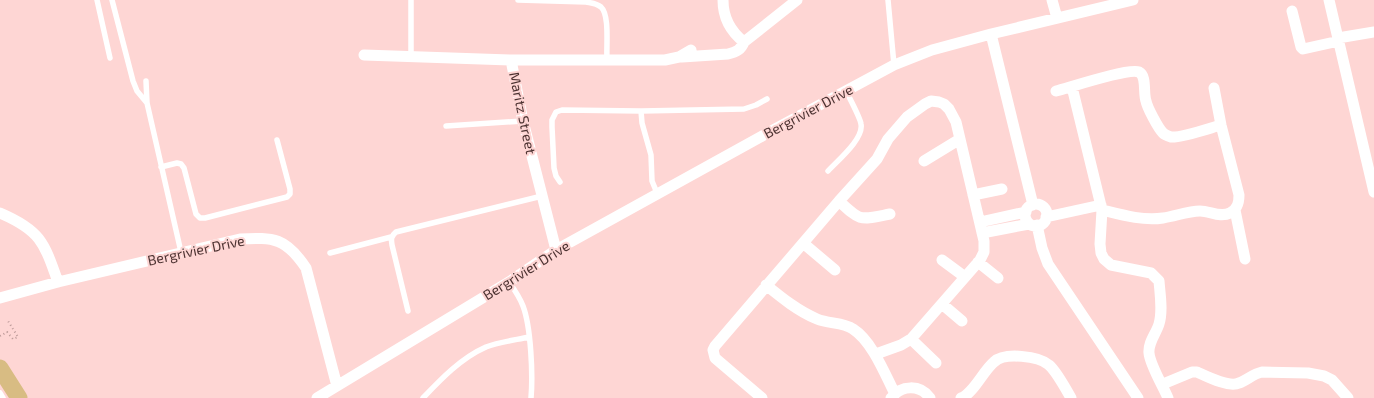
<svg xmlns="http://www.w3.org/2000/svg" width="1374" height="398" font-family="'Exo 2',sans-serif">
<rect width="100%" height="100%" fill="#fed6d4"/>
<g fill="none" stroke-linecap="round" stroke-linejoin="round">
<!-- path -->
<path stroke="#ba9896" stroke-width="2" stroke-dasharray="1 3" stroke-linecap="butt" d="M0 336 7 332 13 339 18 337 8 321"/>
<!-- service -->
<path stroke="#fff" stroke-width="5.5" d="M97 0 110 58
M112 0 133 81 137 91 147 103
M411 0V57
M518 0 586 2C591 3 596 3 601 7 610 15 606 48 607 60
M888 0 894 65
M146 81 147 103 181 252
M641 111 642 123 651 155 652 181 657 193
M446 126 523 121
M161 167 177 163 181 164 184 168 196 214 200 218H205L287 197 290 194V189L277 140
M828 171C837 161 864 139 861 124 860 117 849 98 846 90
M560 182 556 176 554 168 552 127V120L556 112 562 110 641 111 744 109 756 105 767 99
M330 253 391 237
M509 282C514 289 520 298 523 306 531 327 533 375 531 398
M408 311 392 245C391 239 391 236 396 232L542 196
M0 393 3 398
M423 398C441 379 461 358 486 347 499 342 515 340 529 337"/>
<!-- minor -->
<path stroke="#fff" stroke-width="11" d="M723 0C723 18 730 31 744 42
M1052 0 1057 18
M1329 0 1374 192
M1292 11 1301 47 1303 49 1339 41
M991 34 1033 205
M1338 38 1374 32
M364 55 511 60
M682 57 728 54C736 52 741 50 744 42L797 0
M1072 87 1102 210 1100 244 1101 253 1104 259 1111 265 1151 273 1159 281C1160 294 1163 311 1159 324 1156 334 1148 342 1149 353 1150 365 1163 386 1168 398
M1056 91C1071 87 1128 68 1139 72 1147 76 1143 93 1146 101 1147 107 1158 128 1163 133 1165 135 1168 136 1171 137 1181 138 1210 128 1221 125
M924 161 960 139
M973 195 1002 189
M839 201C861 222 860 220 890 214
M1025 215a11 11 0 1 1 22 0a11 11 0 1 1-22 0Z
M1102 210C1122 215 1143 221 1163 218 1176 216 1188 211 1200 211 1210 211 1220 218 1230 213 1238 209 1239 202 1239 195L1221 125 1214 88
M1235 210 1245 259
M0 213C40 230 44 242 58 282
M1046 217 1101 205
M980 222 1026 212
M1037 225 1042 248 1048 264 1138 398
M982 233 1029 224
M803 243 835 270
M556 250 523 121 511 60H665L679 57 691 50
M942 260 965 277
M978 262 998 278
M766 285C782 298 798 311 817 319 829 324 843 322 853 329 872 341 885 374 895 394
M0 298 58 282 240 239C274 237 286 238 306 268L337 386
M942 304 962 321
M911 339 936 363
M1163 384 1192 372H1197C1206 376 1229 388 1239 383 1247 380 1253 374 1262 372L1308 373 1324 376 1332 380 1348 398
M317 398 509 282 556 250 764 135 894 65 932 50 991 34 1133 0
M762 398 715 358 713 350 715 346 839 201 877 159 888 139 907 117 925 104 931 101 939 102 944 104 949 109 956 122 984 241V252L980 260 911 339 901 345 876 354
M891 398C901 385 920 384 930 398
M961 398C974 393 983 371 994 362 1004 352 1039 356 1049 365 1056 371 1066 389 1071 398"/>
<!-- primary -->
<path stroke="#d8bc83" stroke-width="17" d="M0 368 19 398"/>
</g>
<g text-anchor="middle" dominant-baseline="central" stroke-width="4" stroke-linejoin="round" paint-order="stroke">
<!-- street labels -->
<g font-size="14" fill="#4c3231" stroke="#fed6d4">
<text transform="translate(808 111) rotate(-28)">Bergrivier Drive</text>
<text transform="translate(523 113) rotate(78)">Maritz Street</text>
<text transform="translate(196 250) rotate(-12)">Bergrivier Drive</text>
<text transform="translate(526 270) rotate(-32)">Bergrivier Drive</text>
</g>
</g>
</svg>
